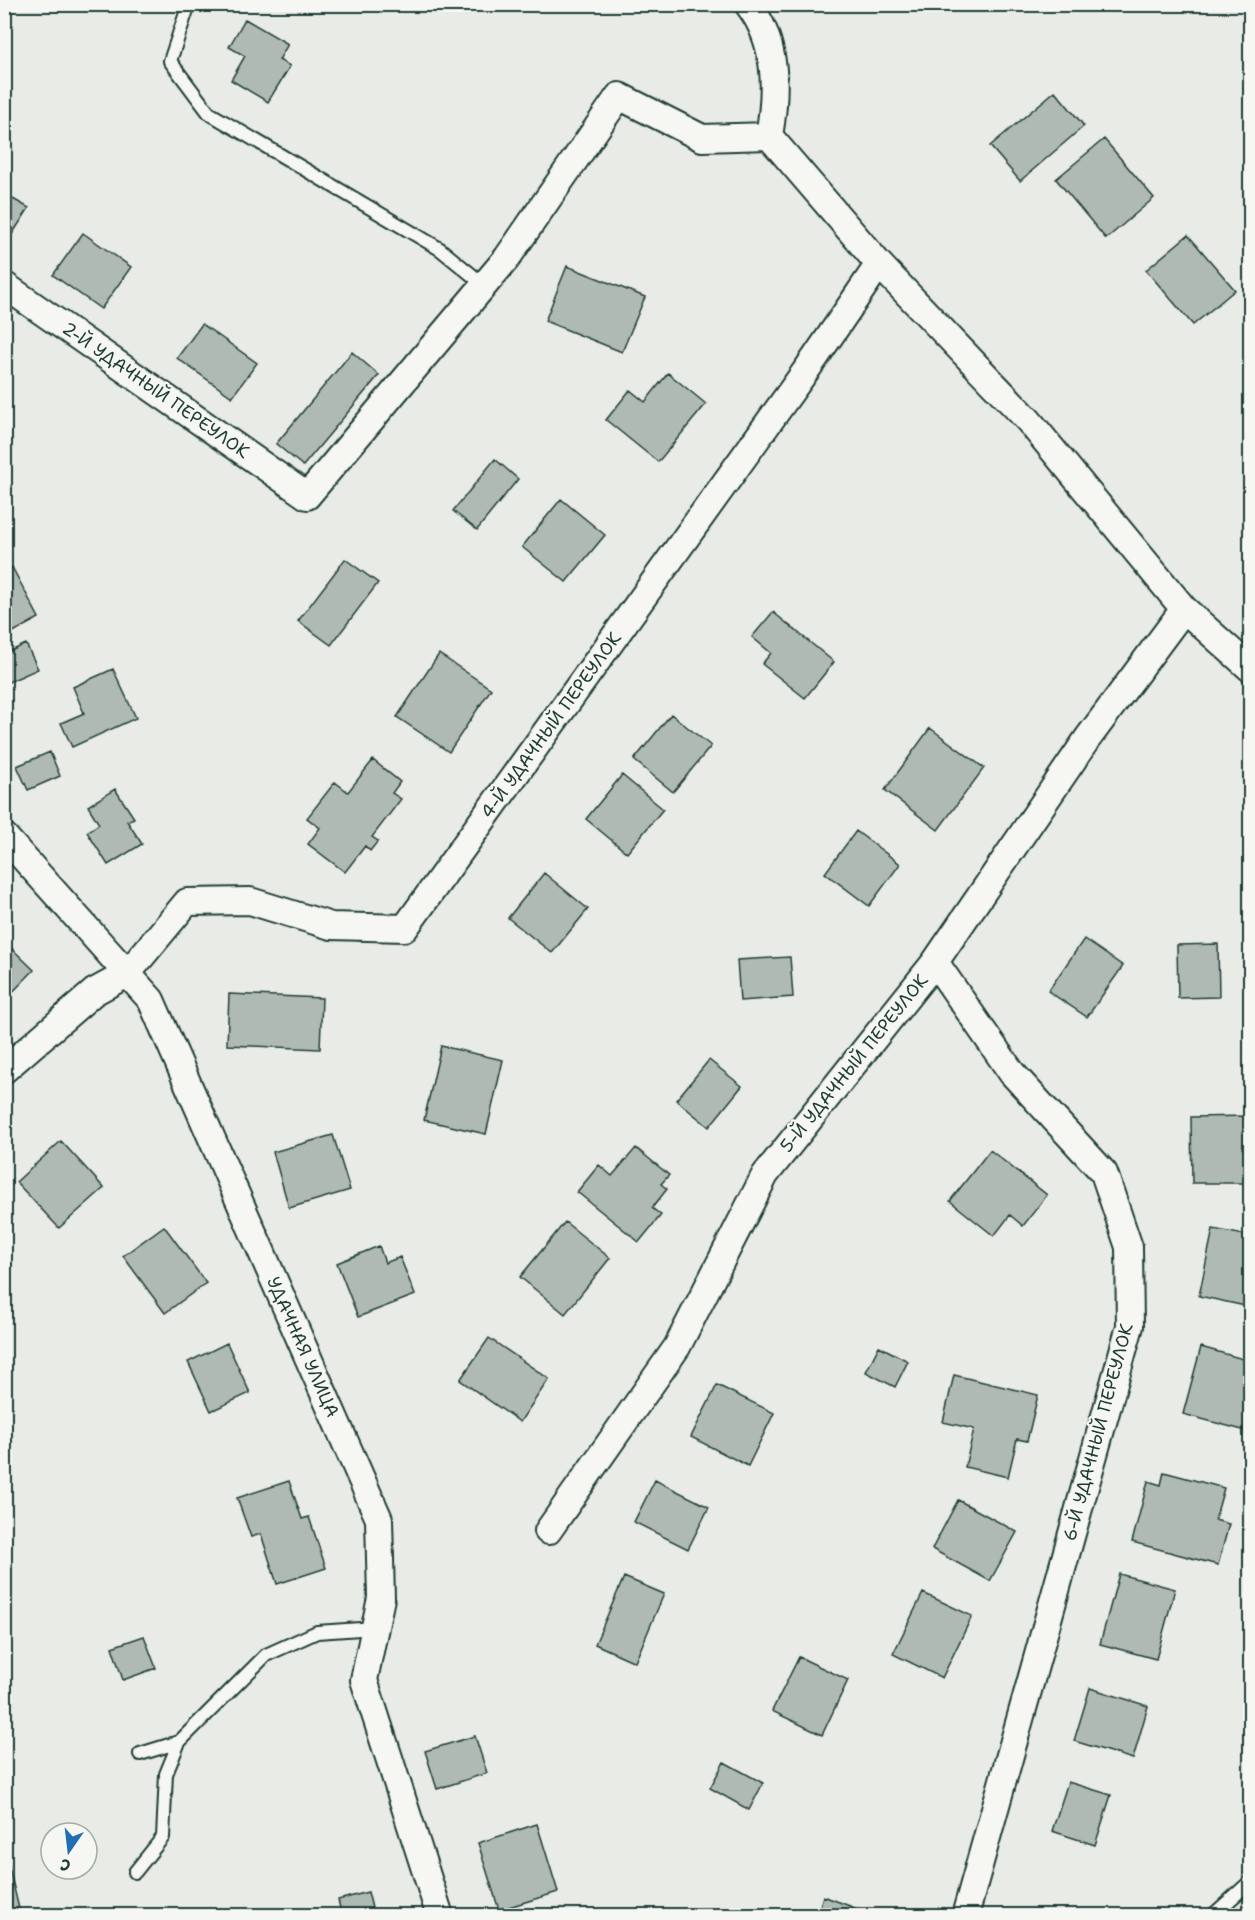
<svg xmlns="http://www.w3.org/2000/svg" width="1255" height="1920" font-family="'Shantell Sans',sans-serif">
<rect width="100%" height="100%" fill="#e9ebe7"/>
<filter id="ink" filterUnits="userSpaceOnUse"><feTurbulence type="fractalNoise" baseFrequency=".0167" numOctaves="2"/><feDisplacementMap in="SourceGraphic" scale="12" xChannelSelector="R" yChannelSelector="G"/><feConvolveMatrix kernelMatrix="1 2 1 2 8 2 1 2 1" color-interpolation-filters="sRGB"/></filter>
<g filter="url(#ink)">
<!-- building -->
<path fill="#b0bab5" stroke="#1f3d34" stroke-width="1.5" d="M245 19 288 44 279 60 290 66 268 102 231 80 245 56 229 47Z
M1055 91 1084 126 1020 181 990 146Z
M1104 139 1154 198 1106 239 1056 179Z
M4 194 29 208 4 247Z
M83 233 131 267 101 309 53 275Z
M1188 235 1235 290 1193 325 1146 270Z
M567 266 645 297 622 352 545 321Z
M202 324 257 363 232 397 177 358Z
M352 352 379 375 303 466 276 444Z
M668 373 706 404 658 462 606 420 630 390 645 402Z
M495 459 518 479 477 530 453 511Z
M561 499 605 535 566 582 522 547Z
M345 559 378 583 331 645 298 621Z
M12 567 39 618 4 637V571Z
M773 612 834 662 805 698 762 664 771 653 752 637Z
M26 644 38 669 4 684V654Z
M439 654 491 689 449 752 397 717Z
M113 669 136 718 72 747 61 723 84 713 73 687Z
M671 714 711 746 673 792 634 760Z
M930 728 984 768 938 830 885 790Z
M50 752 60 776 28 790 17 766Z
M373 760 400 782 392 793 401 799 372 837 378 841 370 851 365 846 345 872 308 844 320 828 307 818 335 782 348 792Z
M622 775 663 809 627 853 586 819Z
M115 789 134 818 127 821 142 844 108 865 87 832 99 824 88 806Z
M856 831 900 864 869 906 825 873Z
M544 873 588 909 552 953 508 918Z
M1084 939 1123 966 1087 1017 1048 991Z
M4 941 34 970 4 1001Z
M1218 944 1219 997 1178 998 1177 945Z
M790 957 793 997 740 1001 737 960Z
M229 994 322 998 320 1049 227 1045Z
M441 1046 503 1060 486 1134 424 1120Z
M709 1060 742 1086 709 1127 676 1100Z
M1250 1116V1183H1192L1191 1117Z
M333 1135 350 1190 289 1208 273 1152Z
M61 1141 104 1188 59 1228 16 1182Z
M636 1148 669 1175 661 1184 667 1189 652 1208 661 1215 639 1242 577 1192 599 1165 612 1176Z
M990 1150 1047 1195 1023 1226 1010 1215 994 1236 950 1201Z
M565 1222 610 1258 565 1314 520 1277Z
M164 1226 206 1283 165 1313 123 1256Z
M1213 1229 1250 1236V1307L1199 1296Z
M379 1246 385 1263 400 1257 415 1295 358 1317 337 1263Z
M489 1338 549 1379 520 1422 460 1380Z
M227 1343 250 1393 211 1411 188 1362Z
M879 1346 908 1361 895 1387 866 1372Z
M1201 1347 1250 1361V1432L1183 1414Z
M954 1375 1038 1395 1027 1441 1017 1439 1008 1477 965 1467 974 1429 943 1422Z
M717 1385 774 1413 748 1466 691 1437Z
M1164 1472 1224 1488 1215 1520 1229 1524 1218 1565 1132 1542 1148 1481 1161 1485Z
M655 1480 709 1507 688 1549 634 1522Z
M289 1481 302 1519 309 1517 326 1568 277 1584 261 1534 251 1537 237 1498Z
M958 1500 1017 1532 990 1581 932 1549Z
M1119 1574 1175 1589 1156 1659 1100 1644Z
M624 1577 664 1594 635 1662 595 1644Z
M923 1593 972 1616 942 1678 893 1654Z
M144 1636 156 1668 123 1680 112 1647Z
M799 1657 848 1680 822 1735 772 1711Z
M1090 1688 1148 1706 1133 1759 1074 1741Z
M475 1736 487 1773 437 1789 425 1751Z
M724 1762 763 1783 749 1810 710 1788Z
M1068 1782 1111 1795 1095 1845 1052 1831Z
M537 1824 558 1892 499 1910 478 1843Z
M4 1863H8L20 1913 9 1916H4Z
M368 1892 374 1916H342L338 1900Z
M823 1896 874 1915V1916H817Z"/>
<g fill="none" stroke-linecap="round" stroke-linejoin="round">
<defs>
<path id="lane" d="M189 4 170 61 209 113 440 249 483 284
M140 1754 179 1742 266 1655 317 1632 375 1628
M135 1872 163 1837 166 1774 179 1742
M1212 1916 1250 1882"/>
<path id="street" d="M769 136 879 264 1029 421 1184 609 1250 668
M4 285 307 496 507 258 619 96 702 138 769 136C777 90 778 43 748 4
M4 836 151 1000 379 1519 381 1598 364 1680 440 1916
M935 962 1012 1073 1104 1173 1129 1247 1130 1326 965 1916
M4 1070 94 992 127 974 187 902 250 901 331 926 405 928 815 358 879 264
M548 1531 677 1347 765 1175 935 962 1088 738 1184 609"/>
</defs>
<!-- lane casing -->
<use href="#lane" stroke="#1f3d34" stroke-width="16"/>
<!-- street casing -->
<use href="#street" stroke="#1f3d34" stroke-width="30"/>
<!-- lane -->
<use href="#lane" stroke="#f6f6f2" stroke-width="12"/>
<!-- street -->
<use href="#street" stroke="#f6f6f2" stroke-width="26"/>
</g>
</g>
<g text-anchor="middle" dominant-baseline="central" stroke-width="4.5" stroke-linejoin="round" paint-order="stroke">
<!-- street labels -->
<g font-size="18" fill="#1f3d34" stroke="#f6f6f2">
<text transform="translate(156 390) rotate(35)">2-Й УДАЧНЫЙ ПЕРЕУЛОК</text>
<text transform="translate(551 725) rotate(-54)">4-Й УДАЧНЫЙ ПЕРЕУЛОК</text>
<text transform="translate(854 1063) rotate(-51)">5-Й УДАЧНЫЙ ПЕРЕУЛОК</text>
<text transform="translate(303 1347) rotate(66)">УДАЧНАЯ УЛИЦА</text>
<text transform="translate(1098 1432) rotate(-75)">6-Й УДАЧНЫЙ ПЕРЕУЛОК</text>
</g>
</g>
<!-- margin -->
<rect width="1255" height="1920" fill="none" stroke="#f6f6f2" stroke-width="24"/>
<rect x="12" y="12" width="1231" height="1896" fill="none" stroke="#1f3d34" stroke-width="2" filter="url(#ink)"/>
<!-- north arrow -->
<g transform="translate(69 1851) rotate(194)"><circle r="28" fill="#f6f6f2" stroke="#a0aca6" stroke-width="1.5"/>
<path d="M0-4.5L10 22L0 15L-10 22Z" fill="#1f6fb2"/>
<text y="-9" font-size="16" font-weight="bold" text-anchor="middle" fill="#1f3d34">С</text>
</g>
</svg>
